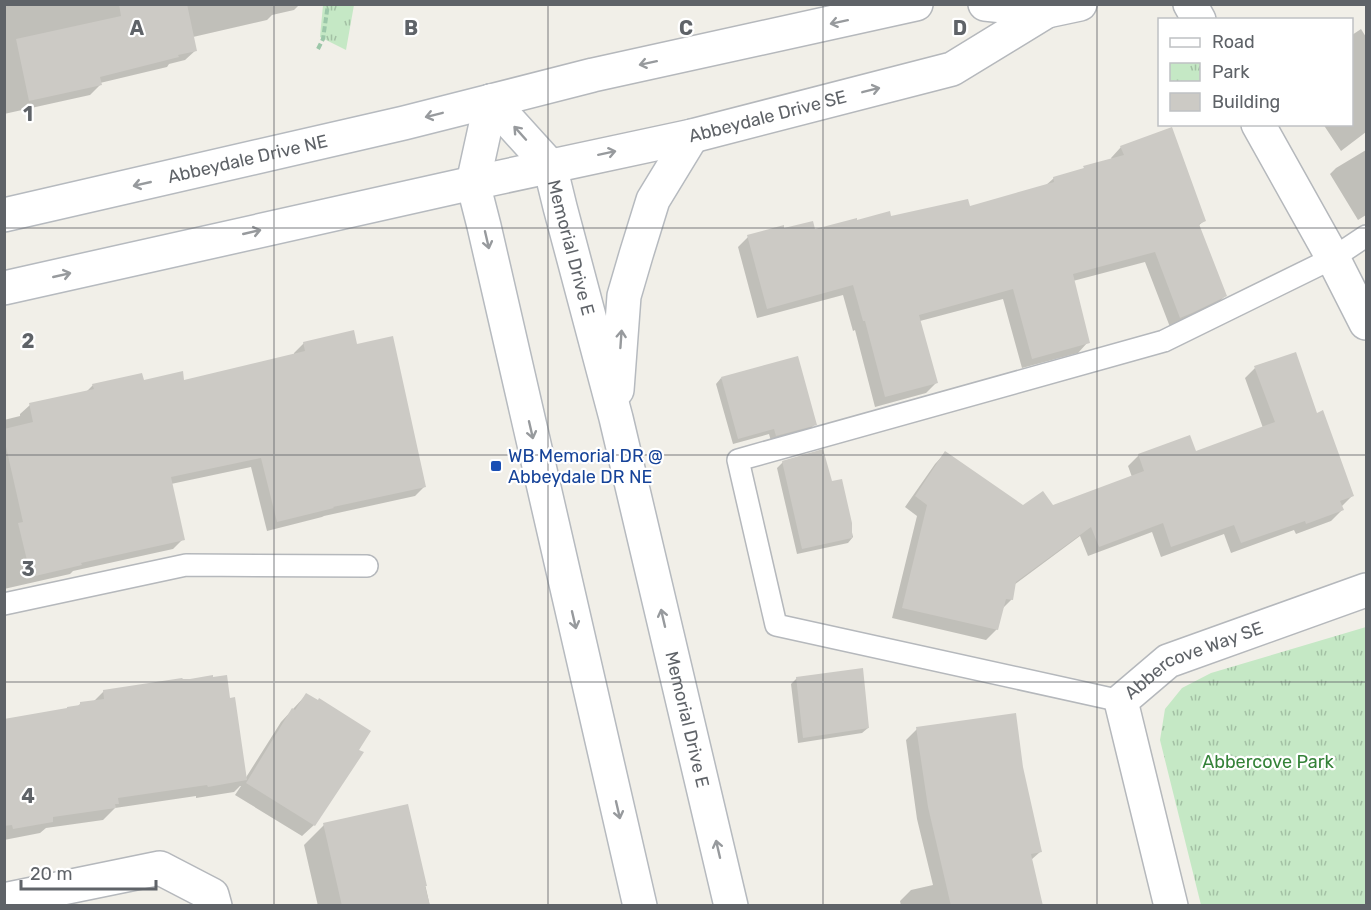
<svg xmlns="http://www.w3.org/2000/svg" width="1371" height="910" font-family="Rubik,sans-serif">
<defs>
<pattern id="park-tufts" width="24" height="20" patternUnits="userSpaceOnUse" patternTransform="scale(1.5)"><rect width="24" height="20" fill="#c5e8c5"/><path d="M3 7l-1-3M5 7V3M7 7l1-3M15 17l-1-3M17 17v-4M19 17l1-3" fill="none" stroke="#a3c0a4"/></pattern>
</defs>
<rect width="100%" height="100%" fill="#f1efe8"/>
<!-- park -->
<path fill="url(#park-tufts)" d="M323 5H354L346 50 320 37Z
M1366 627V905H1201L1160 740 1165 709 1182 688 1211 673Z"/>
<!-- shadow -->
<path fill="#0003" d="M4 4H300L294 10 272 15 267 20 193 37 196 50 185 60 169 64 167 67 100 83V85L90 95 4 114Z
M1361 29 1366 37V132L1341 151 1323 124H1352V35Z
M1121 147 1204 221 1198 226 1225 296 1215 306 1170 327 1145 262 1073 281 1088 342 1078 353 1022 368 1003 299 920 321 936 383 926 393 875 407 855 330 853 331 843 295 757 318 738 247 748 237 783 230 814 231 856 222 969 208 1045 186 1054 178 1112 160 1111 158Z
M1366 150V215L1358 220 1330 174 1336 168Z
M304 343 356 346 425 486 415 496 324 516 322 517 267 531 251 467 171 484 183 539 173 549 73 571 70 574 4 589V420L20 416V414L30 405 86 392 93 385 143 382H183L294 355V353Z
M1255 368 1316 415 1353 495 1342 506V510L1331 521 1296 534 1294 530 1231 553 1224 534 1161 557 1152 532 1088 556 1080 536 1014 585 1012 599 1002 609 997 629 986 640 892 618 917 516 905 507 935 464 945 453 1023 506H1052L1132 477 1128 466 1139 455 1195 453 1263 428 1245 378Z
M721 378 815 424 809 430 771 441 769 434 733 444 716 384Z
M783 462 831 483 841 480 853 537 848 543 797 554 777 468Z
M797 678 868 728 862 733 798 743 791 684Z
M104 691 245 779 281 722 306 695 314 825 302 836 235 795 241 786H240L234 792 196 798V796L115 808 103 820 46 828 40 833 4 840V721L77 707 80 704 93 702Z
M917 729 1021 767 1040 852 1031 860 1042 906H901L900 901 911 890 933 885 917 819 906 740Z
M407 805 430 906H318L304 845 324 825Z"/>
<!-- building -->
<path fill="#cccac5" d="M119 4H187L197 51 178 55 179 57 100 77 102 85 29 101 16 39 121 16Z
M1172 127 1206 221 1199 224 1227 296 1192 313 1180 318 1155 252 1073 274 1090 343 1032 359 1013 289 919 315 938 383 885 397 865 321H863L853 285 767 309 747 235 784 225V228L813 221 815 229 857 218V220L890 211 891 216 968 199 970 206 1054 182 1053 177 1084 168 1083 166 1124 155 1120 146Z
M354 330 357 344 393 336 426 487 333 507 334 508 277 522 261 458 171 477 185 540 81 563 82 565 31 577 18 523 23 522 4 438V429L33 422 29 403 94 389 92 384 142 373 144 380 183 371 184 380 305 351 303 342Z
M1296 352 1317 413 1323 410 1354 496 1340 501 1344 510 1306 524 1305 521 1241 543 1234 525 1171 547 1163 523 1099 547 1091 527 1016 582 1013 600 1006 599 998 630 902 608 927 505 915 496 945 451 1023 505 1043 491 1053 505 1144 471 1138 454 1190 435 1196 451 1275 422 1254 366Z
M798 356 817 425 776 436 774 429 738 439 721 377Z
M823 449 832 481 842 479 852 523V538L802 549 782 461Z
M863 668 869 728 803 738 796 677Z
M213 675V677L227 675 230 698 235 697 247 780 208 787 207 785 118 798 119 804H115L116 808 53 817V822L13 829 12 825 4 826V719L67 708V707L80 705V702L104 699 103 690 182 678 183 679H190Z
M306 693 318 700 319 698 371 731 359 750 364 752 315 826 246 783 292 708 295 710Z
M1016 713 1023 767 1042 852 1031 854 1043 906H951L928 807 916 727Z
M408 804 427 886H425L430 906H342L323 823Z"/>
<g fill="none" stroke-linecap="round" stroke-linejoin="round">
<defs>
<path id="lane" d="M4 604 186 565 367 566
M1121 701 776 625 738 460 1164 341 1333 258 1366 236"/>
<g id="street">
<path d="M985 4 1047 11 1080 4"/>
<path d="M1190 4 1199 20"/>
<path d="M491 101 593 75 916 4"/>
<path d="M1258 124 1333 258 1366 323"/>
<path id="s1" d="M473 183 692 136 952 69 1047 11"/>
<path d="M4 900 160 868 212 895 215 906"/>
<path id="s2" d="M1171 906 1121 701 1168 661 1366 590"/>
</g>
<g id="secondary">
<path id="s3" d="M491 101 550 166 560 207 616 418 731 906"/>
<path d="M491 101 473 183 484 226 640 906"/>
<path id="s4" d="M4 215 404 123 491 101"/>
<path d="M4 288 473 183"/>
<path d="M617 390 624 296 636 255 653 200 692 136"/>
</g>
</defs>
<!-- lane casing -->
<use href="#lane" stroke="#b5b8bc" stroke-width="24"/>
<!-- street casing -->
<use href="#street" stroke="#b5b8bc" stroke-width="36"/>
<!-- secondary casing -->
<use href="#secondary" stroke="#b6babf" stroke-width="36"/>
<!-- path -->
<path stroke="#9cc7a9" stroke-width="4" stroke-dasharray="6 3" stroke-linecap="butt" d="M318 49 323 39 328 4"/>
<!-- lane -->
<use href="#lane" stroke="#fff" stroke-width="21"/>
<!-- street -->
<use href="#street" stroke="#fff" stroke-width="33"/>
<!-- secondary -->
<use href="#secondary" stroke="#fff" stroke-width="33"/>
</g>
<!-- one-way arrows -->
<defs><path id="oneway-shaft" d="M-6 0H5M1.5-3L5.5 0L1.5 3" fill="none" stroke-width="1.6" stroke-linecap="round" stroke-linejoin="round" transform="scale(1.5)"/></defs>
<g stroke="#979a9d">
<use href="#oneway-shaft" transform="translate(839 22) rotate(168)"/>
<use href="#oneway-shaft" transform="translate(648 63) rotate(168)"/>
<use href="#oneway-shaft" transform="translate(871 90) rotate(-14)"/>
<use href="#oneway-shaft" transform="translate(434 115) rotate(166)"/>
<use href="#oneway-shaft" transform="translate(520 133) rotate(-132)"/>
<use href="#oneway-shaft" transform="translate(607 153) rotate(-12)"/>
<use href="#oneway-shaft" transform="translate(142 184) rotate(167)"/>
<use href="#oneway-shaft" transform="translate(252 232) rotate(-13)"/>
<use href="#oneway-shaft" transform="translate(487 240) rotate(77)"/>
<use href="#oneway-shaft" transform="translate(62 275) rotate(-13)"/>
<use href="#oneway-shaft" transform="translate(621 339) rotate(-86)"/>
<use href="#oneway-shaft" transform="translate(531 430) rotate(77)"/>
<use href="#oneway-shaft" transform="translate(663 618) rotate(-103)"/>
<use href="#oneway-shaft" transform="translate(574 620) rotate(77)"/>
<use href="#oneway-shaft" transform="translate(618 810) rotate(77)"/>
<use href="#oneway-shaft" transform="translate(718 849) rotate(-103)"/>
</g>
<!-- grid -->
<path fill="none" stroke="#5f6368" stroke-width="1.5" stroke-opacity="0.55" d="M274 4V906M548 4V906M823 4V906M1097 4V906M4 228H1366M4 455H1366M4 682H1366"/>
<!-- markers -->
<rect fill="#1a4fb4" stroke="#fff" stroke-width="2" x="490" y="460" width="12" height="12" rx="3"/>
<g text-anchor="middle" dominant-baseline="central" stroke-width="4.5" stroke-linejoin="round" paint-order="stroke">
<!-- street labels -->
<g font-size="18" fill="#5f6368" stroke="#fff">
<text stroke="none"><textPath href="#s1" startOffset="302">Abbeydale Drive SE</textPath></text>
<text stroke="none"><textPath href="#s4" startOffset="250">Abbeydale Drive NE</textPath></text>
<text stroke="none"><textPath href="#s3" startOffset="172">Memorial Drive E</textPath></text>
<text stroke="none"><textPath href="#s2" startOffset="296">Abbercove Way SE</textPath></text>
<text stroke="none"><textPath href="#s3" startOffset="658">Memorial Drive E</textPath></text>
</g>
<!-- transit labels -->
<g font-size="18" fill="#164399" stroke="#fff" text-anchor="start">
<text x="508" y="456">WB Memorial DR @<tspan x="508" dy="21">Abbeydale DR NE</tspan></text>
</g>
<!-- park labels -->
<g font-size="18" fill="#348238" stroke="#fff">
<text x="1268" y="762">Abbercove Park</text>
</g>
</g>
<g font-size="20" text-anchor="middle" font-weight="bold" fill="#5f6368" stroke="#fff" stroke-width="4.5" stroke-linejoin="round" paint-order="stroke">
<text x="137" y="35">A</text>
<text x="411" y="35">B</text>
<text x="686" y="35">C</text>
<text x="960" y="35">D</text>
<text x="28" y="121">1</text>
<text x="28" y="348">2</text>
<text x="28" y="576">3</text>
<text x="28" y="803">4</text>
</g>
<!-- border -->
<rect width="1371" height="910" fill="none" stroke="#5f6368" stroke-width="12"/>
<!-- legend -->
<rect x="1158" y="18" width="195" height="108" fill="#ffffff" stroke="#bfc1c3" stroke-width="1.5"/>
<rect x="1170" y="38" width="30" height="9" fill="#ffffff" stroke="#bfc1c3" stroke-width="1.5"/>
<text x="1212" y="48" font-size="18" fill="#5f6368">Road</text>
<rect x="1170" y="63" width="30" height="18" fill="url(#park-tufts)" stroke="#bfc1c3" stroke-width="1.5"/>
<text x="1212" y="78" font-size="18" fill="#5f6368">Park</text>
<rect x="1170" y="93" width="30" height="18" fill="#cccac5" stroke="#bfc1c3" stroke-width="1.5"/>
<text x="1212" y="108" font-size="18" fill="#5f6368">Building</text>
<!-- scale -->
<path d="M21 880v9h135v-9" fill="none" stroke="#5f6368" stroke-width="3"/>
<text x="30" y="880" font-size="18" fill="#5f6368" stroke="#ffffff" stroke-width="4.5" paint-order="stroke">20 m</text>
</svg>
